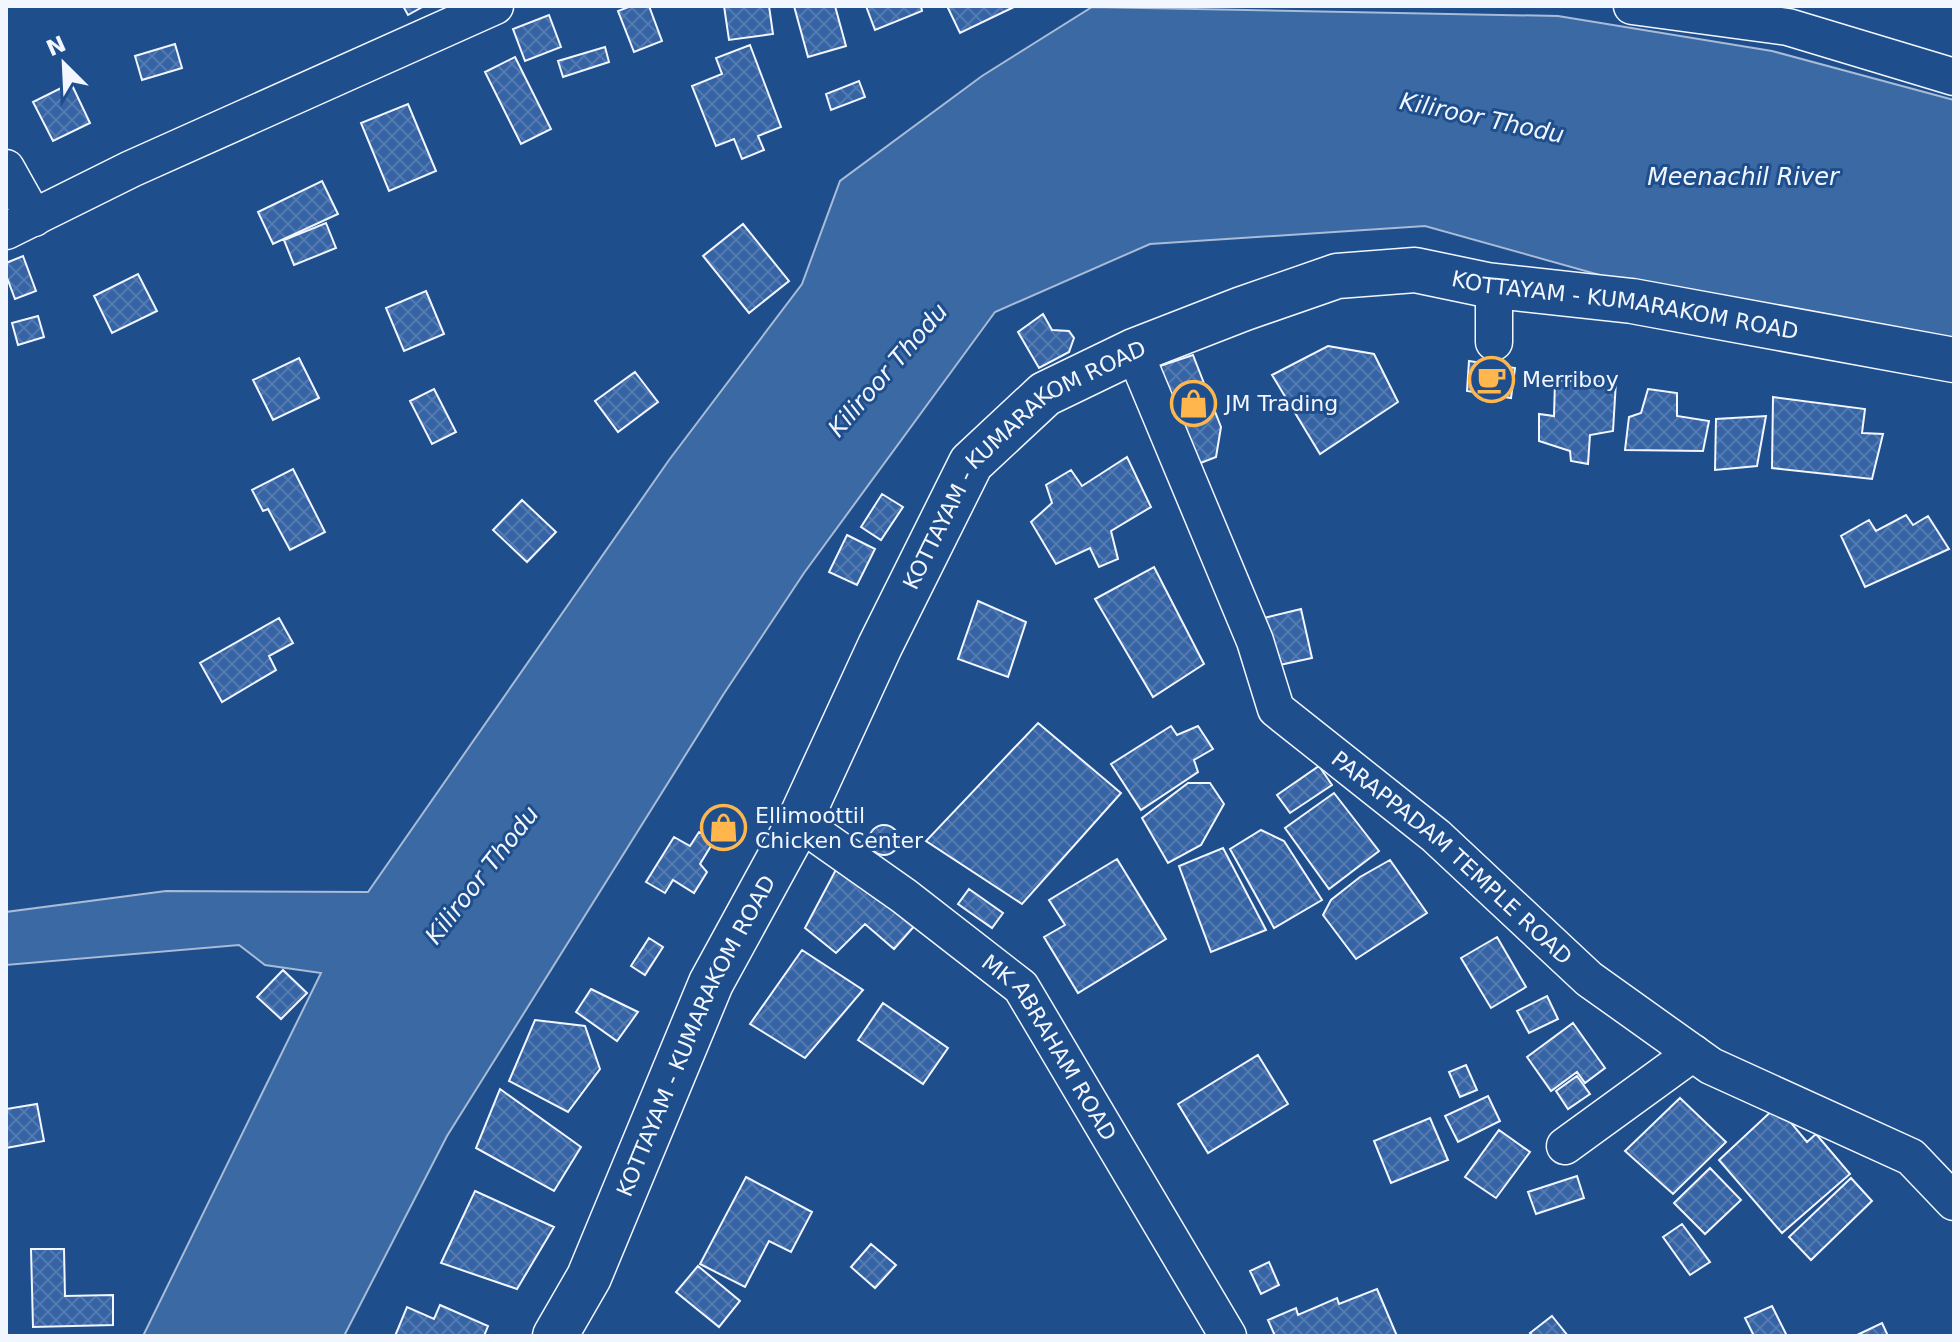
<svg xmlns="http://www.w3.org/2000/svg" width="1960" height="1342" font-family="'DejaVu Sans',sans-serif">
<defs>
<pattern id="building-cross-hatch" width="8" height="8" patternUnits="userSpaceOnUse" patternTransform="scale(2)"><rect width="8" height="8" fill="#3563a3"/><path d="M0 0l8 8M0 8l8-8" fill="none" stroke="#537ab1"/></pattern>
</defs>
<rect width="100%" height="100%" fill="#1f4e8c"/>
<!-- water -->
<path fill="#3b69a3" stroke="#a8bbd7" stroke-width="2" d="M1092 7 1558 16 1772 51 1954 100V349L1671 295 1425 226 1150 244 995 312 804 573 723 695 447 1136 344 1336H143L321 973 265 965 239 945 6 965V912L166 891 368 892 669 460 802 284 840 181 982 76Z"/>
<!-- building -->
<path fill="url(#building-cross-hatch)" stroke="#f2f6ff" stroke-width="2" d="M403 6H424L408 15Z
M631 6H649L662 41 634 52 618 11Z
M724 6H769L773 34 729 40Z
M794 6H835L846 46 808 57Z
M866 6H921L922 11 875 30Z
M947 6H1016L960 33Z
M549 15 561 47 525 61 513 29Z
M175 44 182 68 142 80 135 56Z
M750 45 781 127 758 136 764 150 742 159 734 139 716 146 692 86 722 74 716 58Z
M605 47 609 62 563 77 558 61Z
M515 57 551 129 521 144 485 72Z
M859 81 865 97 831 110 826 94Z
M71 83 90 123 53 141 33 102Z
M408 104 436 171 389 191 361 123Z
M322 181 338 214 273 244 258 212Z
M326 223 336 248 294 265 284 240Z
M743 224 789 281 749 313 703 256Z
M23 256 36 291 15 299 6 275V263Z
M138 274 157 311 112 333 94 296Z
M426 291 444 334 404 351 386 308Z
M1043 314 1052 330 1069 331 1074 338 1069 352 1039 368 1018 332Z
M38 316 44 337 18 345 12 323Z
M1328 346 1374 354 1398 402 1320 454 1272 375Z
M1193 355 1221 427 1216 457 1193 466 1160 366Z
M299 358 319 398 273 420 253 380Z
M1469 361 1515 368 1511 398 1467 391Z
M635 372 658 402 618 432 595 401Z
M1555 381H1616L1613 431 1590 435 1588 464 1571 461 1570 451 1539 441V414L1554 416Z
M434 389 456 432 432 444 410 401Z
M1648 389 1677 393V416L1709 421 1703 451 1625 450 1629 417 1641 413Z
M1773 397 1865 409 1862 433 1883 434 1872 479 1772 468Z
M1766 416 1757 466 1715 470 1716 419Z
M1127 457 1151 507 1111 531 1118 559 1099 567 1090 548 1056 564 1031 522 1052 503 1046 485 1071 470 1082 486Z
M293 469 325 532 290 550 268 509 263 511 252 490Z
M882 494 903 507 881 540 861 527Z
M522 500 556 532 527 562 493 530Z
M1906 515 1913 525 1928 516 1949 549 1865 587 1841 536 1869 520 1876 531Z
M847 535 875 549 857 585 829 572Z
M1154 567 1204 664 1153 697 1095 599Z
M978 601 1026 622 1008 677 958 659Z
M1301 609 1312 658 1275 666 1264 618Z
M279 618 293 643 269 656 276 670 222 702 200 663Z
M1038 723 1121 793 1022 904 926 841Z
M1171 726 1177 735 1198 726 1213 749 1194 760 1198 772 1141 810 1111 764Z
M1319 766 1332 785 1290 813 1277 795Z
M1188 783H1210L1224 804 1201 845 1168 863 1142 818Z
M1334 793 1379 851 1329 889 1285 828Z
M869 840a15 15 0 1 1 30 0a15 15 0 1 1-30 0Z
M1261 830 1284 841 1322 900 1274 928 1230 849Z
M699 832 714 841 700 864 707 872 694 893 673 880 665 893 646 882 674 837 690 846Z
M1223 848 1266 930 1211 952 1179 866Z
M1117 859 1166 939 1078 993 1044 937 1065 925 1049 900Z
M1390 860 1427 913 1356 959 1323 915 1331 900 1360 877Z
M839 864 918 922 894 949 865 924 836 953 805 928Z
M969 889 1003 913 992 928 958 904Z
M1497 937 1526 987 1491 1008 1461 958Z
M649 938 663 947 645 975 631 966Z
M802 950 863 990 805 1058 750 1024Z
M283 970 307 993 281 1019 257 997Z
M591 989 638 1012 617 1041 576 1012Z
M1547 996 1558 1019 1529 1033 1517 1011Z
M883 1003 948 1048 923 1084 858 1040Z
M535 1020 585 1026 600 1069 568 1112 509 1081Z
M1573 1023 1605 1068 1585 1083 1577 1072 1551 1091 1527 1057Z
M1258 1055 1288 1104 1208 1153 1178 1104Z
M1466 1065 1477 1090 1460 1097 1449 1072Z
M1577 1076 1590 1094 1568 1109 1556 1091Z
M500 1089 581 1147 554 1191 476 1148Z
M1488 1096 1500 1121 1458 1142 1445 1116Z
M1680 1098 1726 1142 1673 1194 1625 1151Z
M37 1104 44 1141 6 1148V1109Z
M1777 1106 1807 1142 1816 1134 1850 1174 1782 1233 1719 1160Z
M1430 1118 1448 1160 1391 1183 1374 1141Z
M1499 1130 1530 1152 1496 1198 1465 1177Z
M1710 1168 1741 1200 1705 1234 1674 1203Z
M1577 1176 1584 1198 1536 1214 1528 1192Z
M746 1177 812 1212 791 1252 769 1241 745 1287 700 1264Z
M1851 1178 1872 1201 1811 1260 1789 1237Z
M475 1191 554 1227 517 1289 441 1263Z
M1682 1224 1710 1262 1690 1275 1663 1237Z
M871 1244 896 1265 875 1288 851 1267Z
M31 1249H64L65 1296 113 1295V1325L33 1327Z
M1269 1262 1279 1285 1261 1294 1250 1271Z
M698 1266 740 1301 719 1327 676 1292Z
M1377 1289 1397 1336H1275L1268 1320 1296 1308 1298 1315 1337 1298 1339 1304Z
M440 1305 488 1326 484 1336H395L407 1307 434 1319Z
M1772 1306 1787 1336H1754L1745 1318Z
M1552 1316 1568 1336H1533L1530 1333Z
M1882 1323 1888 1336H1855Z"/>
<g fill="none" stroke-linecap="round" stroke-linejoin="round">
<defs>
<g id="minor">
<path d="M1632 6 1788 27 1954 77"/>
<path d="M6 168 34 218"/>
<path d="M6 231 131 169 495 6"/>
<path d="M1494 342V286"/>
<path id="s1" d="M1134 351 1255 641 1276 709 1436 836 1589 979 1711 1066 1911 1157 1954 1202"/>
<path id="s2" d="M799 822 904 896 1021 987 1228 1336"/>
<path d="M1565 1146 1693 1053"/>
</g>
<g id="major">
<path id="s3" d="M555 1336 589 1277 711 983 799 822 880 646 971 463 1045 394 1134 351 1242 309 1337 276 1415 270 1487 285 1632 301 1954 360"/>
</g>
</defs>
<!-- minor casing -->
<use href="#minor" stroke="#f2f6ff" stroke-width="39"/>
<!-- major casing -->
<use href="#major" stroke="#f2f6ff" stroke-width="47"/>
<!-- minor -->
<use href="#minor" stroke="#1f4e8c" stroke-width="36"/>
<!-- major -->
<use href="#major" stroke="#1f4e8c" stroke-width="44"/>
</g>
<!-- icons -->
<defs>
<symbol id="cafe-ring" viewBox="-11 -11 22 22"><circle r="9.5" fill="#1f4e8c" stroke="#ffb74d" stroke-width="1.5"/><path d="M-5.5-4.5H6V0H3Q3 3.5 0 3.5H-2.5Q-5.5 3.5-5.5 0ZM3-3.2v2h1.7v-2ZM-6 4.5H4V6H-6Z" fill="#ffb74d"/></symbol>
<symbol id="shop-ring" viewBox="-11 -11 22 22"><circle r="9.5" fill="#1f4e8c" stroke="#ffb74d" stroke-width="1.5"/><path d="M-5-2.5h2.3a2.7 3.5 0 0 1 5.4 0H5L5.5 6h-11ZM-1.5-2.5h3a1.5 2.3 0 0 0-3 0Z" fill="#ffb74d"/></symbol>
</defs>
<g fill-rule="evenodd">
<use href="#cafe-ring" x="1466" y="354" width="51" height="51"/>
<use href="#shop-ring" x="1168" y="378" width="51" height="51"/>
<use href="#shop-ring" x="698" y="802" width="51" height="51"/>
</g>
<g text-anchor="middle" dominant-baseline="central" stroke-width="6" stroke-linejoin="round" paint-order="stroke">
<!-- street labels -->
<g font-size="22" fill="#f2f6ff" stroke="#1f4e8c">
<text stroke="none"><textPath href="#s3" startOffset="1676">KOTTAYAM - KUMARAKOM ROAD</textPath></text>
<text stroke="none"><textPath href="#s3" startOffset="1004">KOTTAYAM - KUMARAKOM ROAD</textPath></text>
<text stroke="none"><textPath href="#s1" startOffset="616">PARAPPADAM TEMPLE ROAD</textPath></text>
<text stroke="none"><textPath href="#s3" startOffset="332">KOTTAYAM - KUMARAKOM ROAD</textPath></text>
<text stroke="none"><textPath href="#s2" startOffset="342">MK ABRAHAM ROAD</textPath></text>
</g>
<!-- poi labels -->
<g font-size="22" fill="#f2f6ff" stroke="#1f4e8c" text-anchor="start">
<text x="1522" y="379">Merriboy</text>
<text x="1225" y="403">JM Trading</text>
<text x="755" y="815">Ellimoottil<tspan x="755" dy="25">Chicken Center</tspan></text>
</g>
<!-- water labels -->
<g font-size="24" font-style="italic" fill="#f2f6ff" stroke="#1f4e8c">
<text transform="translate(1482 118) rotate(12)">Kiliroor Thodu</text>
<text x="1743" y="177">Meenachil River</text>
<text transform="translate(888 370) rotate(-49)">Kiliroor Thodu</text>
<text transform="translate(482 875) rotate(-52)">Kiliroor Thodu</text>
</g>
</g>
<!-- border -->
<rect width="1960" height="1342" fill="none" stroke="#f2f6ff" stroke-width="16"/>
<!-- north arrow -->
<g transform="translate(64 64) rotate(336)" stroke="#1f4e8c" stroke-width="6" paint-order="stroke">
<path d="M0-6L14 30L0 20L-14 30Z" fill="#f2f6ff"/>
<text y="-12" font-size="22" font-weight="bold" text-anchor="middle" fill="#f2f6ff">N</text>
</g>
</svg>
